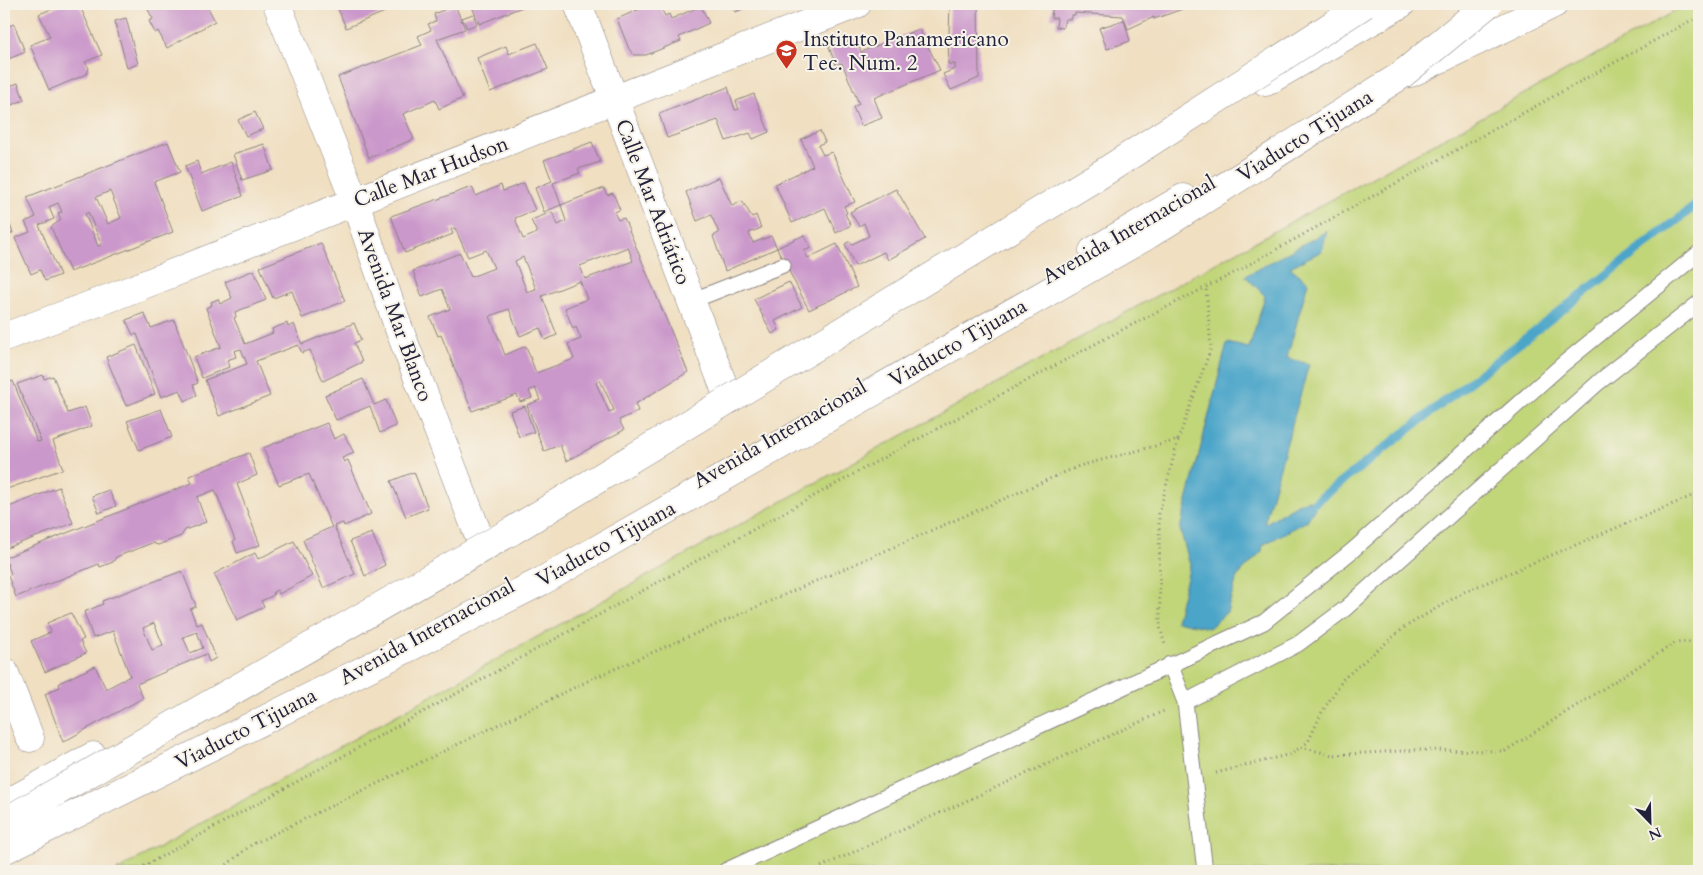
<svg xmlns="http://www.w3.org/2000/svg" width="1703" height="875" font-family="Cardo,serif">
<rect width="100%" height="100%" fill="#f7f3e8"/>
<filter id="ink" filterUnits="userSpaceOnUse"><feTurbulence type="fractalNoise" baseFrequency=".02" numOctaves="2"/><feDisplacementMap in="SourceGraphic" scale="10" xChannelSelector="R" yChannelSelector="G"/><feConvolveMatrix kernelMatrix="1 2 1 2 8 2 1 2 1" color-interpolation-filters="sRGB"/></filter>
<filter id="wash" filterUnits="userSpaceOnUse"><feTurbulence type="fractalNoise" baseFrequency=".0096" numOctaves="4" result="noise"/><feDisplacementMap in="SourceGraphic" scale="20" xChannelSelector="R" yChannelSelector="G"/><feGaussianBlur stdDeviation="1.12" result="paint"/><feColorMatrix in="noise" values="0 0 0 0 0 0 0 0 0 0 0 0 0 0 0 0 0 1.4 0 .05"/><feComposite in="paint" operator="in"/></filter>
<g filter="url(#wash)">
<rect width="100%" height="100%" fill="#f0dfc1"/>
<!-- green -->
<path fill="#c1d579" stroke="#727c5a" d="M1688 4H1699V871H116L719 536Z"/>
<!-- water -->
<path fill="#4ba5c9" stroke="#366482" d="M1327 231 1322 251 1290 267 1308 282 1287 358 1309 364 1264 524 1301 502 1310 500 1315 508 1307 521 1263 545 1262 551 1237 577 1227 612 1209 628 1176 621 1190 565 1180 529 1227 343 1249 348 1265 296 1245 276Z"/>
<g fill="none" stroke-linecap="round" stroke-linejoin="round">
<!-- stream -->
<path stroke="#4ba5c9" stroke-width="9" d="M1313 504 1699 203"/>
</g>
<g id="blocks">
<!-- building -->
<path fill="#cb98cb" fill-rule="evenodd" d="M65 4H79L102 55 85 62 89 68 87 74 49 90 30 45 50 37 39 14Z
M145 4H206L215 21 167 48 158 31 155 33 149 21 153 19Z
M336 4H390L392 9 346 28Z
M471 4H530L479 24Z
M651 4H659L665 16 669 14 671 19 701 6 709 23 679 37 681 41 646 55H634L629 49 617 19Z
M731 4H755L735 12Z
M950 4H978L979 78 951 90 943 74 955 69V64H948Z
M1053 4H1134V6L1139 4H1191V6L1154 19V17L1128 29 1123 16 1075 13V15H1071V19H1065L1063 28 1056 27 1057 18H1051Z
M455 5 465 29 437 39 463 98 439 109 435 100 403 114 414 139 369 158 338 77 422 45 418 36 431 30 428 24 436 21 434 14Z
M473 14 477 24 467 28 462 18Z
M126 18 138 64 127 68 115 21Z
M1124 20 1130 41 1107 49 1099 28Z
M14 24 25 52 4 61V28Z
M919 29 940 70 874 98 882 118 861 126 853 107 859 104 842 63 836 65 829 47 855 37 861 52Z
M537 43 548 69 490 92 477 58 506 46 509 54Z
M18 83 24 100 4 108V88Z
M728 87 735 110 739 109 736 101 754 94 769 132 753 139 750 133 726 141 718 120 667 138 659 114Z
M255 112 263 129 246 136 238 120Z
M820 131 825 142 818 145 823 155 832 152 855 202 844 206 847 213 845 214 851 225 836 233 825 208 792 223 775 184 813 166 801 139Z
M168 142 180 172 154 182 173 232 70 272 51 227 61 220 58 213 62 212 58 203 49 207 54 219 39 225 60 275 45 281 40 270 31 274 15 238 30 232 25 222 36 217 27 197ZM110 191 121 218 108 224 96 197ZM88 212 102 245 98 246 85 214Z
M592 142 600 162 578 169 580 173 553 183 561 205 544 212 535 188 552 181 544 160Z
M264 144 273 170 242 180 233 154Z
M197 161 201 174 231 162 243 196 202 211 185 166Z
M719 177 732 206 742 201 752 217 756 215 761 228 749 233 753 243 771 236 777 248 725 271 713 236 719 233 711 215 697 221 686 192Z
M524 183 535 210 515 218 523 239 537 233 531 220 552 212 558 225 566 221 561 205 604 188 607 195 613 193 620 210 614 212 618 220 624 218 688 372 635 404 638 411 619 420 624 430 566 461 560 445 544 451 527 405 540 400 535 388 529 391 532 398 520 402 517 395 472 411 441 335 438 336 430 317 450 309 442 289 422 297 413 271 460 253 471 277 494 268 486 250 468 257 455 228 451 229 453 234 405 253 391 216 472 187 476 196 501 185 503 191ZM628 247 633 261 585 279 580 266ZM523 257 536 289 527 292 515 261ZM580 281 587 299 565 308 573 329 576 327 581 339 568 344 574 359 536 373 526 346 505 355 490 316 509 309 520 336 540 328 545 340 557 335 542 296ZM600 380 614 410 609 412 596 383Z
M896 189 925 239 888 260 884 252 855 266 845 244 850 241 852 244 869 236 864 223 859 226 850 212Z
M10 225 13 233 4 237V228Z
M804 235 811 248 804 251 808 258 837 244 857 287 809 310 777 248Z
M321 243 345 301 302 318 292 291 273 298 260 267Z
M254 270 266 300 235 312 236 317 234 318 245 344 273 333 272 329 287 323 288 327 294 324 302 344 354 323 361 340 354 343 362 362 323 381 310 350 302 353 298 345 256 361 270 396 219 416 205 380 247 364 241 349 234 351 236 357 227 360 229 367 202 378 194 357 221 347 206 308 212 305 211 302 218 299 220 304 232 298 225 282Z
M789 282 802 307 775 321 779 330 772 334 754 299Z
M144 313 151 328 174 320 198 383 193 385 197 395 185 401 180 390 161 397 137 334 133 335 126 320Z
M136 345 155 394 126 406 106 357Z
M43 375 44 379 53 376 68 413 85 407 92 426 53 441 63 469 4 490V384L13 381 37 442 41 441 17 384Z
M363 379 374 405 386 400 396 426 380 433 370 406 336 420 325 395Z
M525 406 534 432 519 437 510 411Z
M161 409 172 437 139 450 127 421Z
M327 423 334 439 344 434 354 453 342 458 344 462 348 460 371 514 344 526 343 523 334 526 355 574 323 588 303 540 332 527 326 514 309 474 279 485 263 448Z
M249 453 257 475 237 484 260 545 237 553 233 541 235 540 215 490 197 497 206 522 185 530 181 536 158 545 152 543 116 557 113 562 100 567 99 564 16 597 8 576 11 574 7 563 4 564V558L192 483 189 476Z
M414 472 428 508 406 517 391 481Z
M59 487 73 523 4 549V509Z
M109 490 116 506 99 513 92 496Z
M372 533 385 565 365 576 350 541Z
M294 541 312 576 279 594 277 590 273 592 274 595 261 601 264 607 237 620 214 574 255 553 258 559Z
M182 571 196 606 190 609 197 625 202 623 216 658 209 662 206 654 137 684 143 698 63 742 45 694 60 687 59 683 95 666 106 689 130 676 113 631 93 638 84 612 103 604 102 601ZM154 623 163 645 152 650 143 628ZM197 632 203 648 190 653 183 637Z
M71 613 84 639 80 641 86 653 45 672 31 641 51 632 47 623Z"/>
</g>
</g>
<g filter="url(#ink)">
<use href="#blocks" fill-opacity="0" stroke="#89807e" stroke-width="1"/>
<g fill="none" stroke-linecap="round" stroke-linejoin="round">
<defs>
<path id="service" d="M691 301 783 265
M1170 664 1185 702
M725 871 1264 622 1353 550 1563 364 1699 253
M1205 871 1185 702 1298 644 1346 608 1599 382 1699 303"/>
<path id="minor" d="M277 4 355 202 399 329 481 542
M578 4 729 400
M4 337 115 296 857 4
M4 671 30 738"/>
<path id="trunk" d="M1266 82 1401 4
M4 805 93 756"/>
<path id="motorway" d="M1411 73 1554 4
M1093 251 1183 198"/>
</defs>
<!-- service casing -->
<use href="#service" stroke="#89807e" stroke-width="17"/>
<!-- minor casing -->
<use href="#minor" stroke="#89807e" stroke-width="29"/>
<!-- trunk casing -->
<use href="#trunk" stroke="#89807e" stroke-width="29"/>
<!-- motorway casing -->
<use href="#motorway" stroke="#89807e" stroke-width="29"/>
<!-- path -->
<path stroke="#89807e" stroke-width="3" stroke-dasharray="1 4" stroke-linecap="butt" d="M1178 440 1211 348 1206 288
M1301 747 1332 755 1417 750 1505 751 1675 643 1699 641
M1216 773 1291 754 1308 742 1322 712 1344 678 1405 627 1464 592 1699 493
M135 871 892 453 1110 336 1230 275 1699 16
M219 871 251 845 594 678 1079 466 1178 440 1159 514 1160 627 1165 645
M812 871 1164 711"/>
<!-- service -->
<use href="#service" stroke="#fff" stroke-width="15"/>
<!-- minor -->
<use href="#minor" stroke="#fff" stroke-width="28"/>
<!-- trunk -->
<use href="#trunk" stroke="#fff" stroke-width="28"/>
<!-- motorway -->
<use href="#motorway" stroke="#fff" stroke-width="28"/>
<defs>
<path id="motorway-bridge" d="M4 822 512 531 1101 174 1365 4
M4 850 542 581 1148 235 1400 76 1488 4"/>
</defs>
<!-- motorway-bridge casing -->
<use href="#motorway-bridge" stroke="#89807e" stroke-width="29" stroke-linecap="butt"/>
<!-- motorway-bridge -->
<use href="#motorway-bridge" stroke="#fff" stroke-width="28"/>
</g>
</g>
<!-- icons -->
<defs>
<symbol id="school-pin" viewBox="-11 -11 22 30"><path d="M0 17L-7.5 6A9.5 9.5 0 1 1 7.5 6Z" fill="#c8321e" stroke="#f7f3e8"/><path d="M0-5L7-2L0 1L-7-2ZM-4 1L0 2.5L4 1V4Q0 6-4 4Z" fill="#fff"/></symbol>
</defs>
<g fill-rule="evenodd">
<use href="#school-pin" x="774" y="38" width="25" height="34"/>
</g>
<g text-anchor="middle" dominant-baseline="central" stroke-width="4" stroke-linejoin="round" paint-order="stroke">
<!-- poi labels -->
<g font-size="21" fill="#22223b" stroke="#f7f3e8" text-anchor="start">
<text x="803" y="39">Instituto Panamericano<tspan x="803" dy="24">Tec. Num. 2</tspan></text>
</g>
<!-- street labels -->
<g font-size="21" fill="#22223b" stroke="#f7f3e8">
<text transform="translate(1305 136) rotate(-32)">Viaducto Tijuana</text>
<text transform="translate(431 172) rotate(-21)">Calle Mar Hudson</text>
<text transform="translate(653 202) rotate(69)">Calle Mar Adriático</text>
<text transform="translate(1129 230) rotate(-30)">Avenida Internacional</text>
<text transform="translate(395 315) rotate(70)">Avenida Mar Blanco</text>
<text transform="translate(958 343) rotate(-30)">Viaducto Tijuana</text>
<text transform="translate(780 434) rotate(-30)">Avenida Internacional</text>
<text transform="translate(606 544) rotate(-29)">Viaducto Tijuana</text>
<text transform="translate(427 632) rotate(-29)">Avenida Internacional</text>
<text transform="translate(246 729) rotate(-27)">Viaducto Tijuana</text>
</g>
</g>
<!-- margin -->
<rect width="1703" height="875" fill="none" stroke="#f7f3e8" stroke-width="20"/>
<!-- north arrow -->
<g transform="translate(1650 822) rotate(157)" stroke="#f7f3e8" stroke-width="4" paint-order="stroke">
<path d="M0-4L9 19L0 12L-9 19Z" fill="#22223b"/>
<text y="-8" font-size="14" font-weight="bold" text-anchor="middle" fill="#22223b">N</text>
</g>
</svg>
